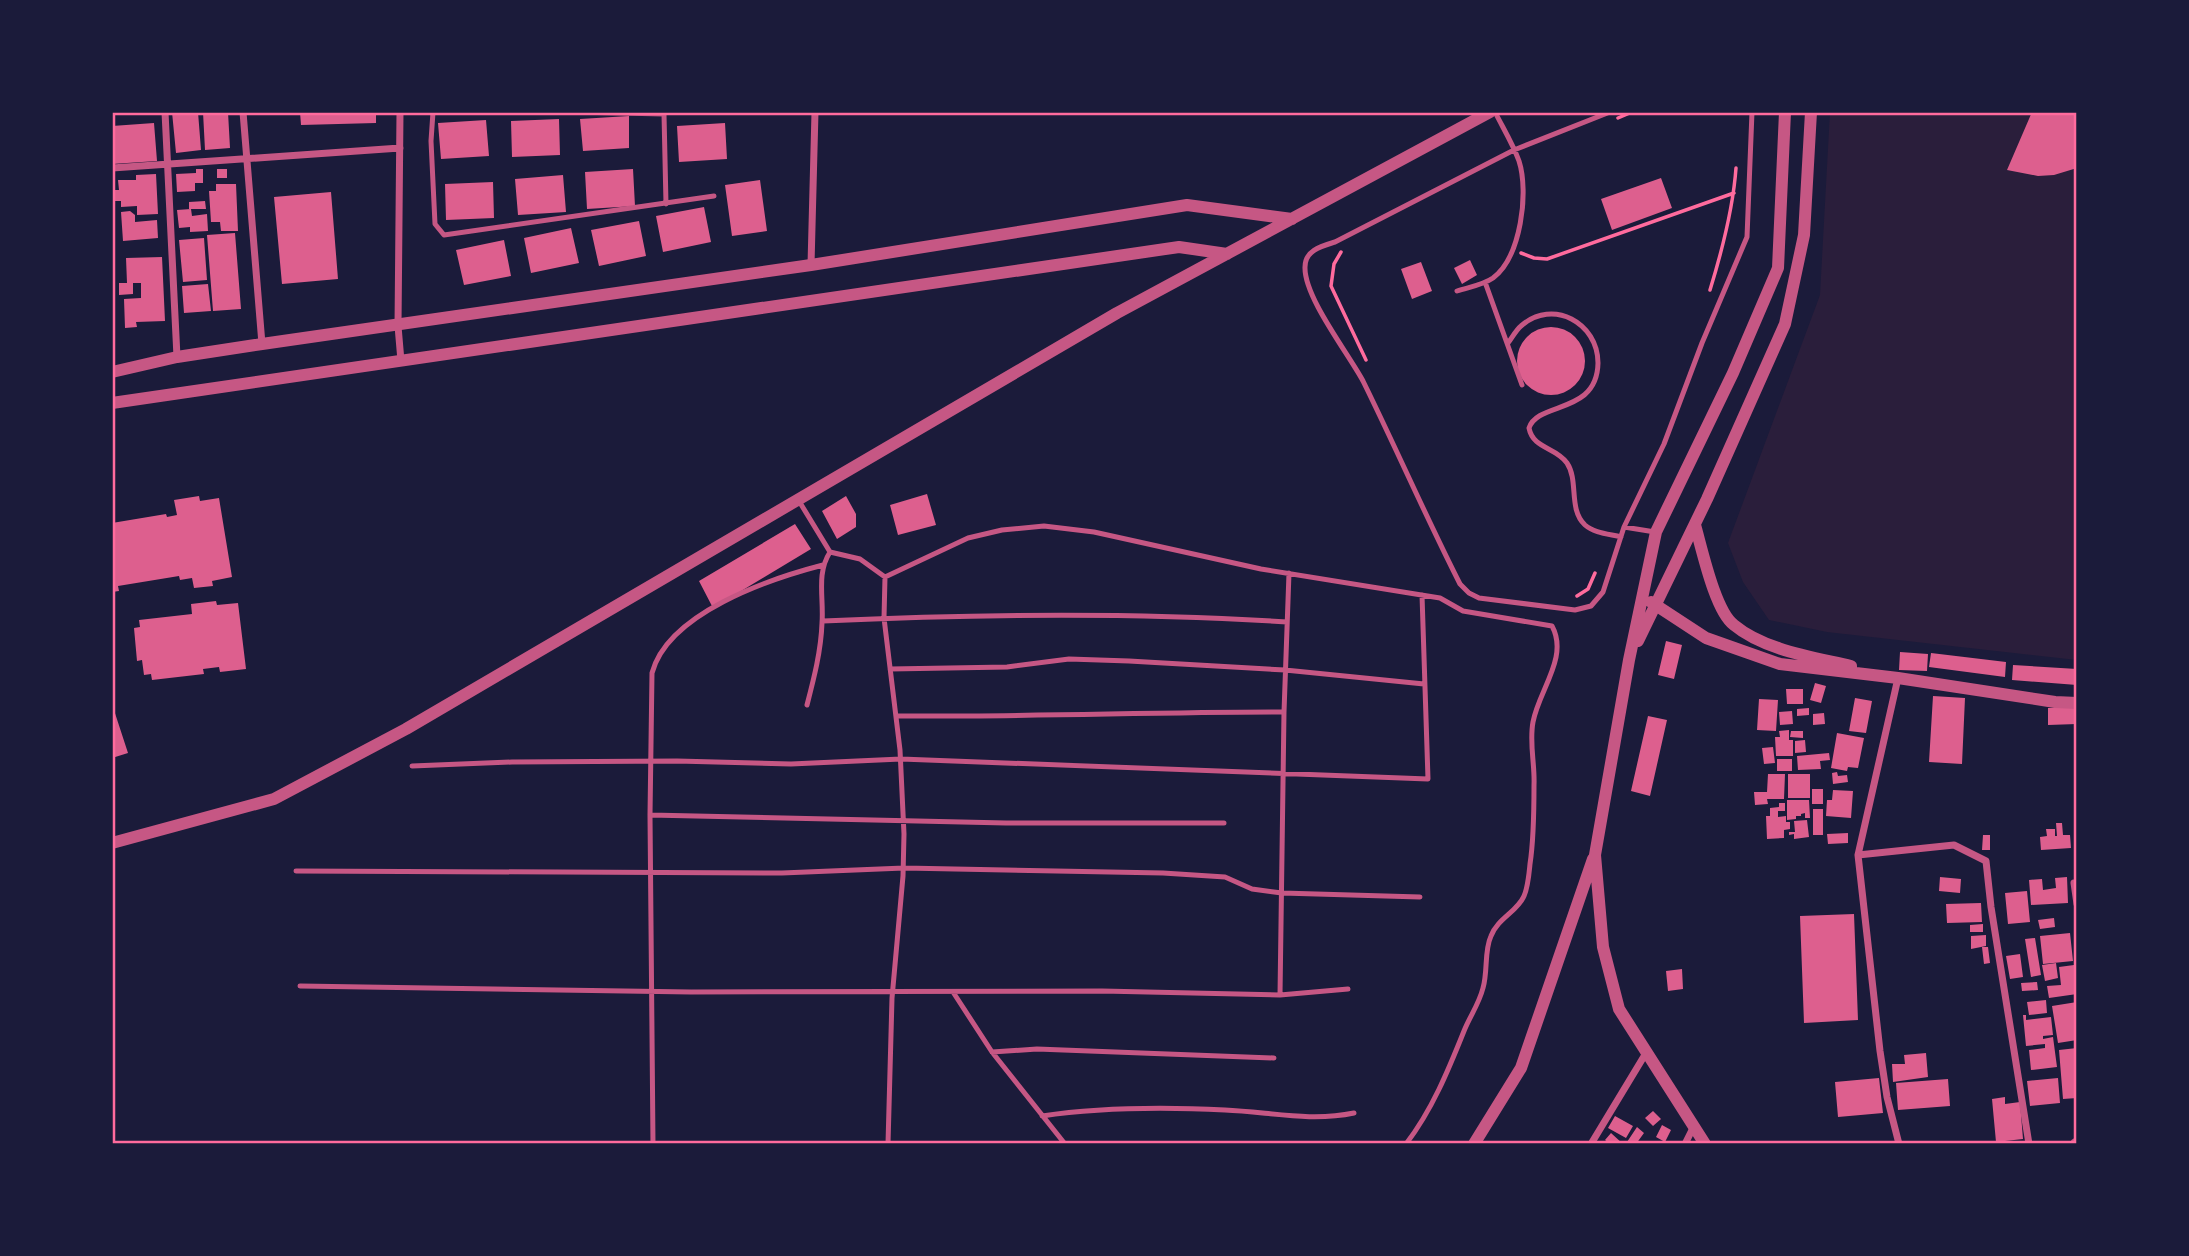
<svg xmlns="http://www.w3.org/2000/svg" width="2189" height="1256" font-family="Montserrat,sans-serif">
<rect width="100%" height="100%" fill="#1b1b3a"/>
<!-- green -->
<path fill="#2a1e3b" d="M1830 112H2077V660L1827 632 1769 620 1743 582 1728 543 1820 295Z"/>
<!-- building -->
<path fill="#dd5f8e" d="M172 112H198L201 150 176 153Z
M203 112H228L230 148 205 150Z
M300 112H376V123L301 125Z
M2032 112H2077V168L2054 175 2038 176 2007 170Z
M629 116V148L583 151 580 119Z
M559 119 560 155 512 157 511 121Z
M486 120 489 156 441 159 438 123Z
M154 123 157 161 112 164V126Z
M725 123 727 159 679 162 677 126Z
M196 169H203V183H195V191L177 192 176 174 196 173Z
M217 169H227V178H217Z
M633 169 635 206 587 209 585 172Z
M156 174 158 214 137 215V206L121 207V201H112V190H119L118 180H136V175Z
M563 175 566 212 518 215 515 179Z
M1661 178 1672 208 1612 230 1601 199Z
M760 180 767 231 732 236 725 185Z
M493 182 494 218 446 220 445 184Z
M216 184H236L238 231H221L220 222H211L209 191H216Z
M331 192 338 279 282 284 274 197Z
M205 201 206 209H189V202Z
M704 207 711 242 663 252 656 216Z
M191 209 192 216 207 214 208 231 190 232V227L179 228 177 210Z
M130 211 135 215V222L157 220 158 238 123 241 121 212Z
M639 221 646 256 599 266 591 230Z
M571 228 579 263 531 273 524 238Z
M235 233 241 309 213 311 207 235Z
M204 238 207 280 183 282 179 240Z
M504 240 511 276 464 285 456 250Z
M162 257 165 321 136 322 137 327 125 328 124 299 141 298V283H133V294L119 295V283H127L126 258Z
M1470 260 1477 275 1462 284 1454 268Z
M1421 262 1432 291 1412 299 1401 269Z
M208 284 211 311 184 313 182 286Z
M1517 361a34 34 0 1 1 68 0a34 34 0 1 1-68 0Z
M927 494 936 525 898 535 890 505Z
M199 496 200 501 219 498 232 577 212 581 213 586 194 588 192 578 180 580 179 576 118 586 119 591 112 592V523L166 514 167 517 177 515 174 500Z
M846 496 856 514V527L837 539 822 511Z
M795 524 811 549 713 608 699 581Z
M216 601 217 605 238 603 246 669 220 672 219 667 203 669 204 674 152 680 151 674 144 675 142 660 137 661 134 628 140 627 139 620 192 614 191 604Z
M1666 641 1682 645 1674 679 1658 675Z
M1900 652 1928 654 1927 671 1899 670Z
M1931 653 2006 662 2005 677 1929 667Z
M2013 665 2077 669V685L2012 680Z
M1815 683 1826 686 1821 703 1810 700Z
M1786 689H1803V704H1787Z
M1933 696 1965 698 1962 764 1929 762Z
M1855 698 1872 701 1866 733 1849 731Z
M1759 699 1778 700 1776 731 1757 730Z
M112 704 128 753 112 758Z
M1809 708V715L1797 716V709Z
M2048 708H2077V724L2048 725Z
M1792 711 1793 724 1780 725 1779 712Z
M1824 713 1825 724 1813 725V714Z
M1648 716 1667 720 1650 796 1631 791Z
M1789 730V740H1793V756H1776L1775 737H1780L1779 731Z
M1791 731H1803V738L1790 737Z
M1837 733 1864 738 1858 768 1848 767 1847 771 1831 768Z
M1805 740 1806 752 1795 753V741Z
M1773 747 1775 763 1764 764 1762 748Z
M1829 753 1830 760 1820 761 1821 769 1798 770 1797 756Z
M1777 759H1792V771H1777Z
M1837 772 1838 776 1847 775 1848 782 1833 784 1832 773Z
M1768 774H1785L1784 799H1767L1768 804 1755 805 1754 792H1767Z
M1788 774H1810V798H1788Z
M1812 789H1823V804H1812Z
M1833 790 1853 791 1851 818 1826 816 1827 800H1832Z
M1787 800H1809L1810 818H1805V813L1801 814V816H1796V819L1787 820Z
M1779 803H1785V811H1778V817L1786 816V822H1790V829L1784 830V838L1767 839 1766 816H1770V808L1779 807Z
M1813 809H1823V835H1813Z
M1807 820 1809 837 1794 839V834L1789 835V832H1795L1794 821Z
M2056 823H2062L2063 835H2070L2071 848 2041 850 2040 837 2047 836 2046 829H2055V836H2057Z
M1848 833V843L1828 844 1827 834Z
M1983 835H1990V850H1982Z
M1940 877 1961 879 1960 893 1939 891Z
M2067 877 2068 903 2031 905 2029 880 2042 879 2043 890 2056 888 2055 878Z
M2027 891 2030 922 2008 924 2005 893Z
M1981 903 1982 922 1947 923 1946 904Z
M1854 914 1858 1020 1804 1023 1800 916Z
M2054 918 2055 927 2040 929 2038 920Z
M1983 924V932H1970V925Z
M2070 933 2073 961 2043 964 2040 936Z
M1986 935V946L1971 949V936Z
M2035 938 2041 975 2031 977 2025 939Z
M1982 947H1988L1990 963 1984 964Z
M2020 954 2023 977 2010 979 2006 956Z
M2056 963 2058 978 2045 981 2042 965Z
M2074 965 2077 994 2049 998 2047 986 2061 985 2059 967Z
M1682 969 1683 989 1668 991 1666 971Z
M2037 982 2038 990 2022 991 2021 983Z
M2046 1000 2047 1013 2029 1015 2027 1002Z
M2077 1002V1040L2058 1043 2052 1006Z
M2023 1015H2026V1020L2051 1017 2053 1035 2043 1036V1039L2053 1037 2057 1067 2031 1070 2029 1050 2045 1048V1044L2026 1046Z
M2077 1048V1098L2063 1099 2059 1050Z
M1926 1053 1928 1077 1893 1082 1892 1064H1905L1904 1055Z
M1879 1078 1883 1113 1838 1117 1835 1082Z
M2058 1078 2060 1103 2030 1106 2027 1081Z
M1948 1079 1950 1106 1898 1110 1896 1083Z
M2005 1097V1104L2020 1102 2023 1139 1996 1142 1992 1099Z
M1653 1111 1661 1119 1653 1126 1645 1118Z
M1615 1116 1633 1126 1626 1138 1608 1128Z
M1662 1125 1671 1130 1665 1142 1656 1137Z
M1637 1127 1644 1133 1636 1144H1629L1627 1142Z
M1611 1133 1623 1144H1610L1605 1140Z"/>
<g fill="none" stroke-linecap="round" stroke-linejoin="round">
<!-- path -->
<path stroke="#ff6b9d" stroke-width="3.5" d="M1618 118 1632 112
M1341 252 1334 264 1331 286 1366 360
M1521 253 1534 258 1547 259 1734 193
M1710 290C1722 251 1733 210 1736 168
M1577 596 1588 589 1595 573"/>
<!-- service -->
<path stroke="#c65784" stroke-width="5" d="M433 112 431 141 435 224 444 235 714 196
M575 112 664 114 666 204
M1610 112 1514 150 1335 242C1322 246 1305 250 1305 267 1304 297 1348 353 1363 381 1396 448 1426 517 1460 584L1469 593 1479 598 1575 610 1591 606 1603 592 1624 527 1664 444 1702 343 1747 237 1752 112
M1485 282 1522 385
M1457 291C1469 287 1483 285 1493 278 1521 257 1529 192 1519 161 1513 144 1503 128 1495 112
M1508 343C1512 338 1516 330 1521 326 1553 298 1598 323 1598 363 1597 415 1538 401 1529 428 1533 449 1556 447 1567 463 1579 481 1568 509 1585 525 1594 533 1609 534 1621 537
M799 501 830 552
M1624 527 1655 532
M830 552 860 559 885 577 884 618 900 750 904 834 903 876 892 998 888 1144
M885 577 968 538 1002 530 1044 526 1094 532 1261 569 1440 598 1463 611 1552 626C1569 657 1539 690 1533 722 1529 743 1535 764 1534 785 1534 811 1534 838 1530 864 1529 874 1528 887 1524 896 1517 912 1498 918 1491 936 1484 951 1488 971 1483 988 1479 1004 1470 1016 1464 1031 1448 1071 1432 1110 1406 1144
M823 621C978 614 1132 612 1287 622
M890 669 1007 667 1069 659 1129 661 1285 670 1424 684
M807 705C814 678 821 651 822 623 824 598 816 574 830 552
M897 716C1026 717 1155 712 1284 712
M412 766 512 762 677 761 791 764 901 759 1428 779 1422 595
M650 815 1006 823H1224
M296 871 782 873 904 868 1163 873 1225 877 1252 889 1282 893 1420 897
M300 986 691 992 1102 991 1280 995 1348 989
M953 992 992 1052 1065 1144
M1280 995 1284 712 1289 573
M992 1052 1037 1049 1274 1058
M1042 1116C1103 1107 1164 1107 1225 1110 1270 1112 1310 1122 1354 1113
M653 1144 650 815 652 673C668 613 769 579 823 565"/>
<!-- minor -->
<path stroke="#c65784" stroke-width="7" d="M165 112 177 357
M243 112 262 344
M400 112 398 326 401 361
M112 168 400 148
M811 265 815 112
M1898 678 1858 855 1880 1051 1887 1097 1899 1144
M1858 855 1954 845 1986 861 1991 907 2029 1144
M2074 883 2077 904
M1591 1144 1646 1053
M1685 1144 1694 1126"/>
<!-- tertiary -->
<path stroke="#c65784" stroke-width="12" d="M112 372 177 357 262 344 811 265 1187 205 1292 219
M112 403 1179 247 1227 254
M1695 525C1702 549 1715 611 1734 625 1764 650 1813 657 1851 666
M1651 602 1706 638 1780 664 1898 678 2055 702 2077 703
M1638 641 1707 499 1785 324 1804 235 1811 112
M112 843 274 799 406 729 1117 313 1490 112
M1474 1144 1521 1068 1593 859
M1705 1144 1619 1009 1603 947 1595 855 1629 660 1656 532 1733 373 1778 268 1785 112
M2076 1144H2077"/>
</g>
<!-- border -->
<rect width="2189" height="1256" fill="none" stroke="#1b1b3a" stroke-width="228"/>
<rect x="114" y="114" width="1961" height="1028" fill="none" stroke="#ff6b9d" stroke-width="2.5"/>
</svg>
